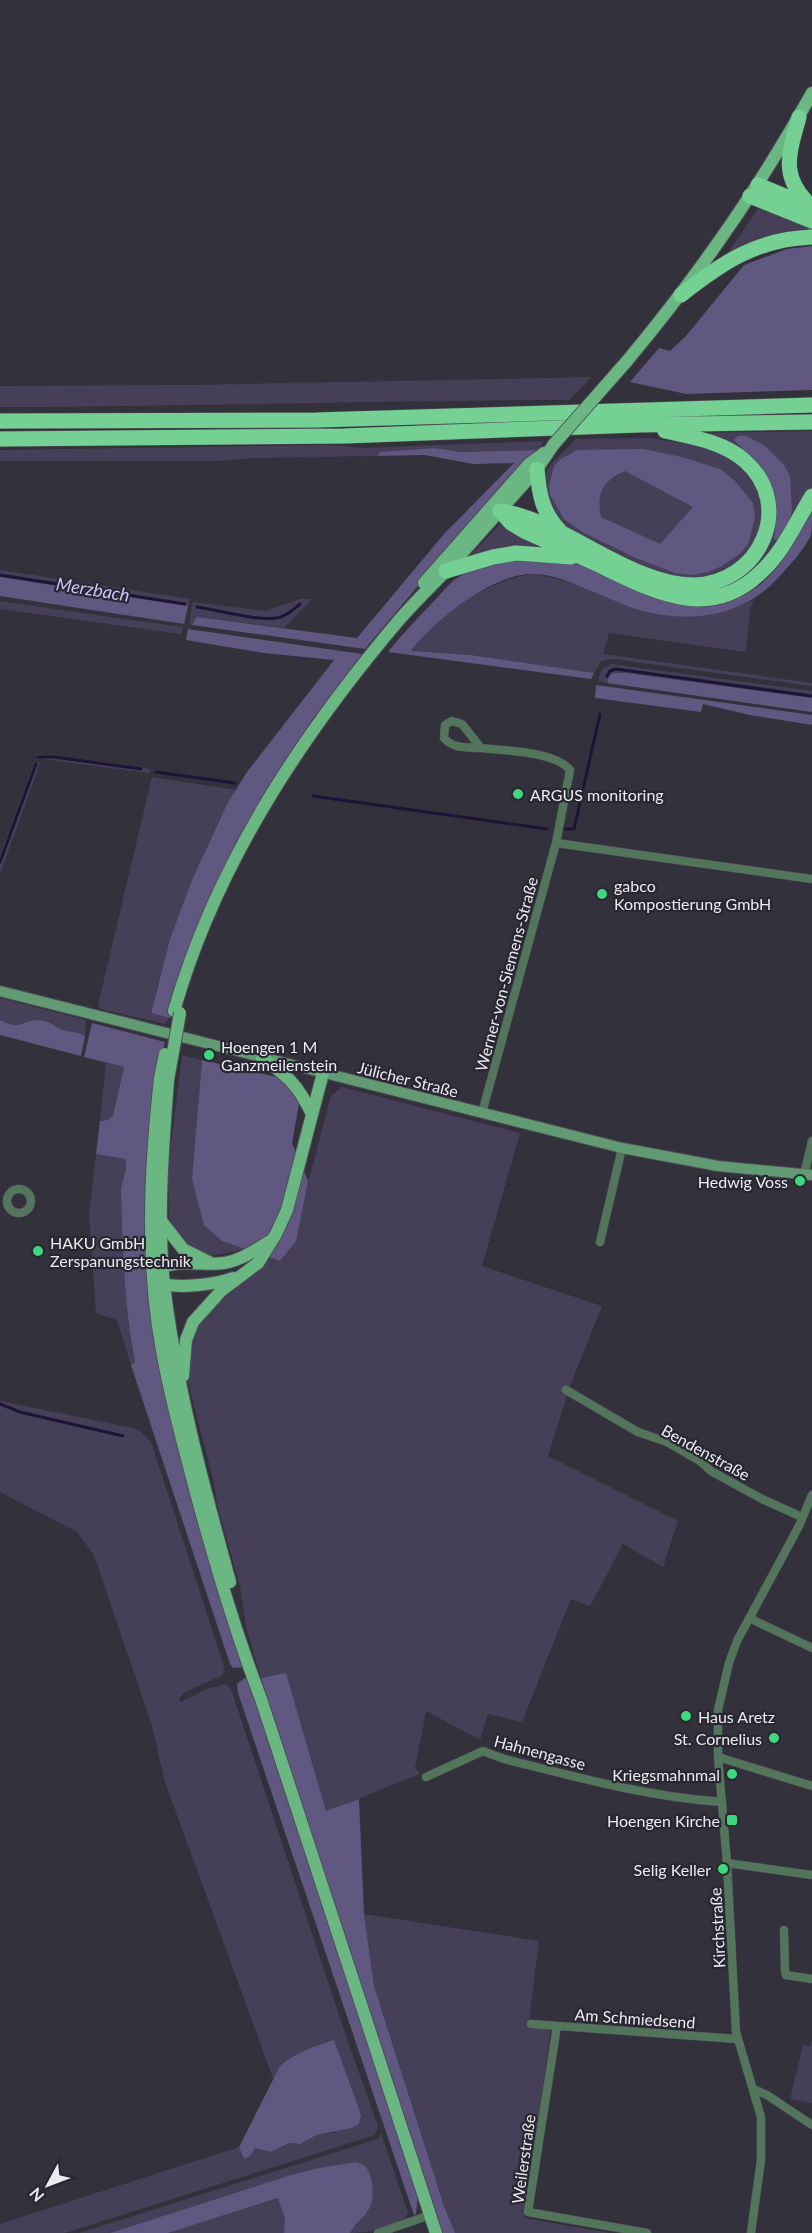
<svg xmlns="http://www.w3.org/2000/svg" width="812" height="2233" font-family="Lato,sans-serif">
<rect width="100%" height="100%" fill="#33313b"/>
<!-- green -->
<path fill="#454058" d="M761 204 812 226V229C780 229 753 240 726 256Z
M592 377 569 400C379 400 190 407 0 407V386L191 385Z
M812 431V490L751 577 708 596 682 589 758 557 766 484 698 433Z
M650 438 714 448 743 466 760 490 763 523 751 552 722 574 688 580 651 570 565 526 549 506 544 482 546 472 552 463 576 439Z
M544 441 538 450 461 452 434 448 381 452 377 456 253 458 220 461H0V450L331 445 363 448Z
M500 524 547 546H514L468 558Z
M0 570 190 599 188 606 0 577Z
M531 574C597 581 642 629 714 613 729 610 741 607 754 599L750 609 746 652 609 633 603 654 812 683V686L614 659 601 661 594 673 471 655 411 651C437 615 487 581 531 574Z
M300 599H312L284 628 197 617 192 625H189L193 602 265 611Z
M0 601 160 624 183 627 181 634 0 609Z
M611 664 812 691V698L627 673 609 676 607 683 598 681 602 669Z
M37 754 145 768 150 769 149 773 36 758Z
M35 761 40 763 0 874V856Z
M152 777 236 790C224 808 216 828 207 847 183 901 164 955 151 1013L170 1018 165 1024 101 1009 98 1005Z
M0 998 86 1020 85 1036C79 1032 74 1032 67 1031 57 1030 47 1019 36 1020 18 1021 20 1030 0 1020Z
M182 1055 202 1060 192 1179 222 1241 246 1249 210 1256 184 1244 169 1222 168 1169Z
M106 1063 124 1067 113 1116 107 1120 100 1121Z
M342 1087 520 1133 482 1266 602 1306 570 1386 548 1456 678 1521 663 1567 623 1544 590 1606 571 1599 522 1722 488 1714 480 1740 426 1711 415 1768 420 1774 326 1812 286 1673 261 1678 246 1627 240 1586 218 1508 214 1483 188 1382V1351L197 1323 270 1258 280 1261 303 1202 331 1096Z
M96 1154 125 1159C129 1172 120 1181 121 1195 124 1251 124 1306 135 1362L131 1365 117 1320 96 1313 89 1215Z
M0 1401 133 1428 141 1432 151 1442 224 1666 223 1675 185 1692 179 1699 181 1702 206 1689 226 1684 231 1689 346 2036 378 2126 375 2135 65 2233H0V2224L239 2147 244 2159 250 2156 255 2148 271 2152 289 2143 300 2144 317 2135 336 2132 280 2066 274 2081 165 1782 152 1726 94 1555 77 1532 0 1492Z
M364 1914 539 1941 528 2028 551 2029 524 2218 610 2233H455L444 2206 374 1986Z
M812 2040V2103L790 2099 803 2045 810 2046Z
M381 2133 408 2213C403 2229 364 2233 350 2233L355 2223 363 2217 342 2164 291 2175 110 2233H79L378 2139Z
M279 2198 285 2218 284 2233H168Z"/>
<!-- forest -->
<path fill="#605881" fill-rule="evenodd" d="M812 246V390L686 394 630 382 659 348 670 351 686 336 744 265 787 249Z
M738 436H746L764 445 784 465 790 476 792 511 790 519 779 539 774 540C778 508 778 485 755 460 748 453 740 447 734 440Z
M434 448 461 452 538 450 433 568 365 649 192 625 197 617 357 638 444 534 514 463 473 464 425 455 377 456 380 452Z
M643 449 682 457 722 470 734 480 753 503 755 516 749 542 741 553 722 566 708 572 692 575 675 573 636 558 582 532 564 519 550 495 549 485 554 466 561 459 577 450ZM625 471 693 507 660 544 601 517C596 494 603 480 625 471Z
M812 512C812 519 812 529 811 535 804 550 789 566 778 578 746 613 702 622 657 614 636 611 616 601 596 593 575 585 555 573 531 574 493 574 433 621 411 651L471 655 594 673 591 679 388 652C402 634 418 618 434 601 440 595 446 587 453 581 482 559 509 559 544 560 553 561 563 560 571 562 632 581 686 633 751 591 779 574 795 539 812 512Z
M0 577 188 606 184 624 0 596Z
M188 629 362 654 312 720 252 816 228 861 178 990 170 1018 151 1013 170 939 192 880 227 804 247 772 334 660 264 653 186 640Z
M614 673H627L812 698V712L607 683 609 676Z
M596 685 812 715V725L750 715 703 704 701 712 595 698Z
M0 1020C20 1030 18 1022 36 1020 49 1019 56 1029 67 1031 74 1032 79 1032 85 1036L81 1056 0 1035Z
M92 1023 165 1042 158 1072 159 1367 174 1431 193 1498 245 1667 233 1668 230 1664 131 1365 135 1362C124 1306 123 1250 121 1195 120 1181 129 1172 125 1159L96 1154 100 1121 107 1120 113 1116 124 1067 84 1057Z
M202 1060 281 1078 293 1090 299 1104 292 1143 308 1181 296 1241 280 1261 222 1241 204 1225 192 1179Z
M286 1673 326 1811 359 1799 364 1914 374 1986 444 2206 455 2233H443L261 1678Z
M249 1675 418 2196 416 2214 414 2215 238 1693 237 1684Z
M334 2040 361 2115 359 2124 351 2128 317 2135 300 2144 289 2143 271 2152 255 2148 250 2156 244 2159 239 2147 280 2066C296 2052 314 2047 334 2040Z
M356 2162C359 2163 362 2164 365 2166 373 2174 375 2197 370 2207 365 2217 355 2223 350 2233H284L285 2218 278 2198 168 2233H110L291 2175 319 2168Z"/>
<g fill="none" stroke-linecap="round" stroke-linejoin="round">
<!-- stream -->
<path stroke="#1e1437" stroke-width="3" d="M0 575 185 604
M197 607C218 610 256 621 276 618 285 617 293 610 300 604
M607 676 610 671 616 669 812 696
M38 757H54L141 769
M156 772 235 783
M313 796 547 829
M565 829H574L600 714
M0 862 36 764
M0 1404 20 1412 123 1436"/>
<defs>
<path id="street" d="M481 748C467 747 453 749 444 738L445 725 452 721 462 724 481 748C505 751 555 751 570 770L556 843 482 1113
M556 843 812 879
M804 1175 812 1141
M7 1201a12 12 0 1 1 24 0a12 12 0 1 1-24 0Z
M600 1242 622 1148
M566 1390 638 1432 667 1442 700 1461 711 1471 762 1499 802 1517
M749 1618 812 1648
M718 1757 812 1786
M426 1777 483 1751 504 1759C576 1777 648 1797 722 1802
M727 1863 812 1875
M784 1930 785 1970 786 1975 812 1979
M531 2024 737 2039
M557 2026 528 2212 647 2233
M753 2089 767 2095 812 2125
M378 2233 430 2215
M751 2233 761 2160V2117L736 2032 727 1863 718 1757V1710L729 1663 737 1641 799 1526 812 1495"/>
<path id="secondary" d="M0 991 622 1148 718 1166 812 1175"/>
<path id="primary" d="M627 361C697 277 759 189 812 93
M424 583 529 464 544 453
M174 1011C216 864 301 736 399 620 414 603 430 587 446 571 476 537 507 503 537 469L554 444
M262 1058C289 1077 297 1084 312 1114
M160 1078C153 1144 148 1211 153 1278 157 1345 174 1409 191 1474 211 1550 233 1626 261 1699L436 2233
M168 1080C163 1147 157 1217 164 1284 176 1386 203 1484 230 1582
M162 1222 183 1249 209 1262
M158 1270C175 1258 204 1266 224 1263 242 1260 257 1249 272 1240
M159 1282C175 1290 217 1284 233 1278
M183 1376 186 1340 193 1322 221 1291 258 1263 276 1234 287 1210 323 1073"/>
<path id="highway" d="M799 117C789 154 779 177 812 207
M758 185 809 206
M750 196 812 221
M681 295C723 262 757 239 812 237
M0 421 317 420 812 405
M0 439 344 436 638 425 812 422
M537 469C539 494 542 512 560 531
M500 511C564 520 629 585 694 585 759 584 796 506 745 461 724 442 692 437 665 431
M500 511 511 523 526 532C551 543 576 555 601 566 655 592 710 622 761 572 783 552 796 522 812 496
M446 571 493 557 516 553 571 557"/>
</defs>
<!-- street casing -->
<use href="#street" stroke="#504f58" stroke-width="9"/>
<!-- secondary casing -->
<use href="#secondary" stroke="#504f58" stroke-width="12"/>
<!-- primary casing -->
<use href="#primary" stroke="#504f58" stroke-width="14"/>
<!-- highway casing -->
<use href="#highway" stroke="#504f58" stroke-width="16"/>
<!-- street -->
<use href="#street" stroke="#52755c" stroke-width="8"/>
<!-- secondary -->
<use href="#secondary" stroke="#619a73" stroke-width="10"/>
<!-- primary -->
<use href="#primary" stroke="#6bb783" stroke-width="12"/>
<!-- highway -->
<use href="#highway" stroke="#74d093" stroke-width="15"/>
<defs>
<path id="primary-bridge" d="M554 444 627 361
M160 1078 165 1054
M168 1080 180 1013"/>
</defs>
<!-- primary-bridge casing -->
<use href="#primary-bridge" stroke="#504f58" stroke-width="14" stroke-linecap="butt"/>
<!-- primary-bridge -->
<use href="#primary-bridge" stroke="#6bb783" stroke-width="12"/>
</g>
<!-- markers -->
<g fill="#3cd77e" stroke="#292731" stroke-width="2">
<circle cx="518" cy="794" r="6"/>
<circle cx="602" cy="894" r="6"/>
<circle cx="209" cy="1055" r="6"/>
<circle cx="800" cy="1181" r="6"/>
<circle cx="38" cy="1251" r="6"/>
<circle cx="686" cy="1716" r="6"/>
<circle cx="774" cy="1738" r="6"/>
<circle cx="732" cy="1774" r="6"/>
<rect x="726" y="1814" width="12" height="12" rx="3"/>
<circle cx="723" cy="1869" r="6"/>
</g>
<g text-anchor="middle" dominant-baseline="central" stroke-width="4.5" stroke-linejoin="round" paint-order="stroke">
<!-- poi labels -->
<g font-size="16" fill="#ebeaf0" stroke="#292731" text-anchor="start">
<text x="530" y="794">ARGUS monitoring</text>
<text x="614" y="885">gabco<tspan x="614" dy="18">Kompostierung GmbH</tspan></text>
<text x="221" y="1046">Hoengen 1 M<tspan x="221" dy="18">Ganzmeilenstein</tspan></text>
<text x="788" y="1181" text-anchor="end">Hedwig Voss</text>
<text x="50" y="1242">HAKU GmbH<tspan x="50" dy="18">Zerspanungstechnik</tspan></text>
<text x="698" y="1716">Haus Aretz</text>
<text x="762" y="1738" text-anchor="end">St. Cornelius</text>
<text x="720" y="1774" text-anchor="end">Kriegsmahnmal</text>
<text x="720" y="1820" text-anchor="end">Hoengen Kirche</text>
<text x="711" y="1869" text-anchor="end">Selig Keller</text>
</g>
<!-- street labels -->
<g font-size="16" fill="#ebeaf0" stroke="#292731">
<text transform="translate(506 974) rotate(-75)">Werner-von-Siemens-Straße</text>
<text transform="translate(408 1079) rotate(14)">Jülicher Straße</text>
<text transform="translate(706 1452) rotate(29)">Bendenstraße</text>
<text transform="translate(540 1752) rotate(15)">Hahnengasse</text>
<text transform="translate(717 1928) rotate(-93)">Kirchstraße</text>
<text transform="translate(635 2018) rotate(4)">Am Schmiedsend</text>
<text transform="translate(523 2159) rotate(-82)">Weilerstraße</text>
</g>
<!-- water labels -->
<g font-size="18" font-style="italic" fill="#cdc3fa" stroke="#292731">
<text transform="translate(93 589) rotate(9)">Merzbach</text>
</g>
</g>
<!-- north arrow -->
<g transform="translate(48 2185) rotate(229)" stroke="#292731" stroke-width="4.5" paint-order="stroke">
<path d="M0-4.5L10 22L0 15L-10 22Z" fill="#ebeaf0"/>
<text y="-9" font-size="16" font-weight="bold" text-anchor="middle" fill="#ebeaf0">N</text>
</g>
</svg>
